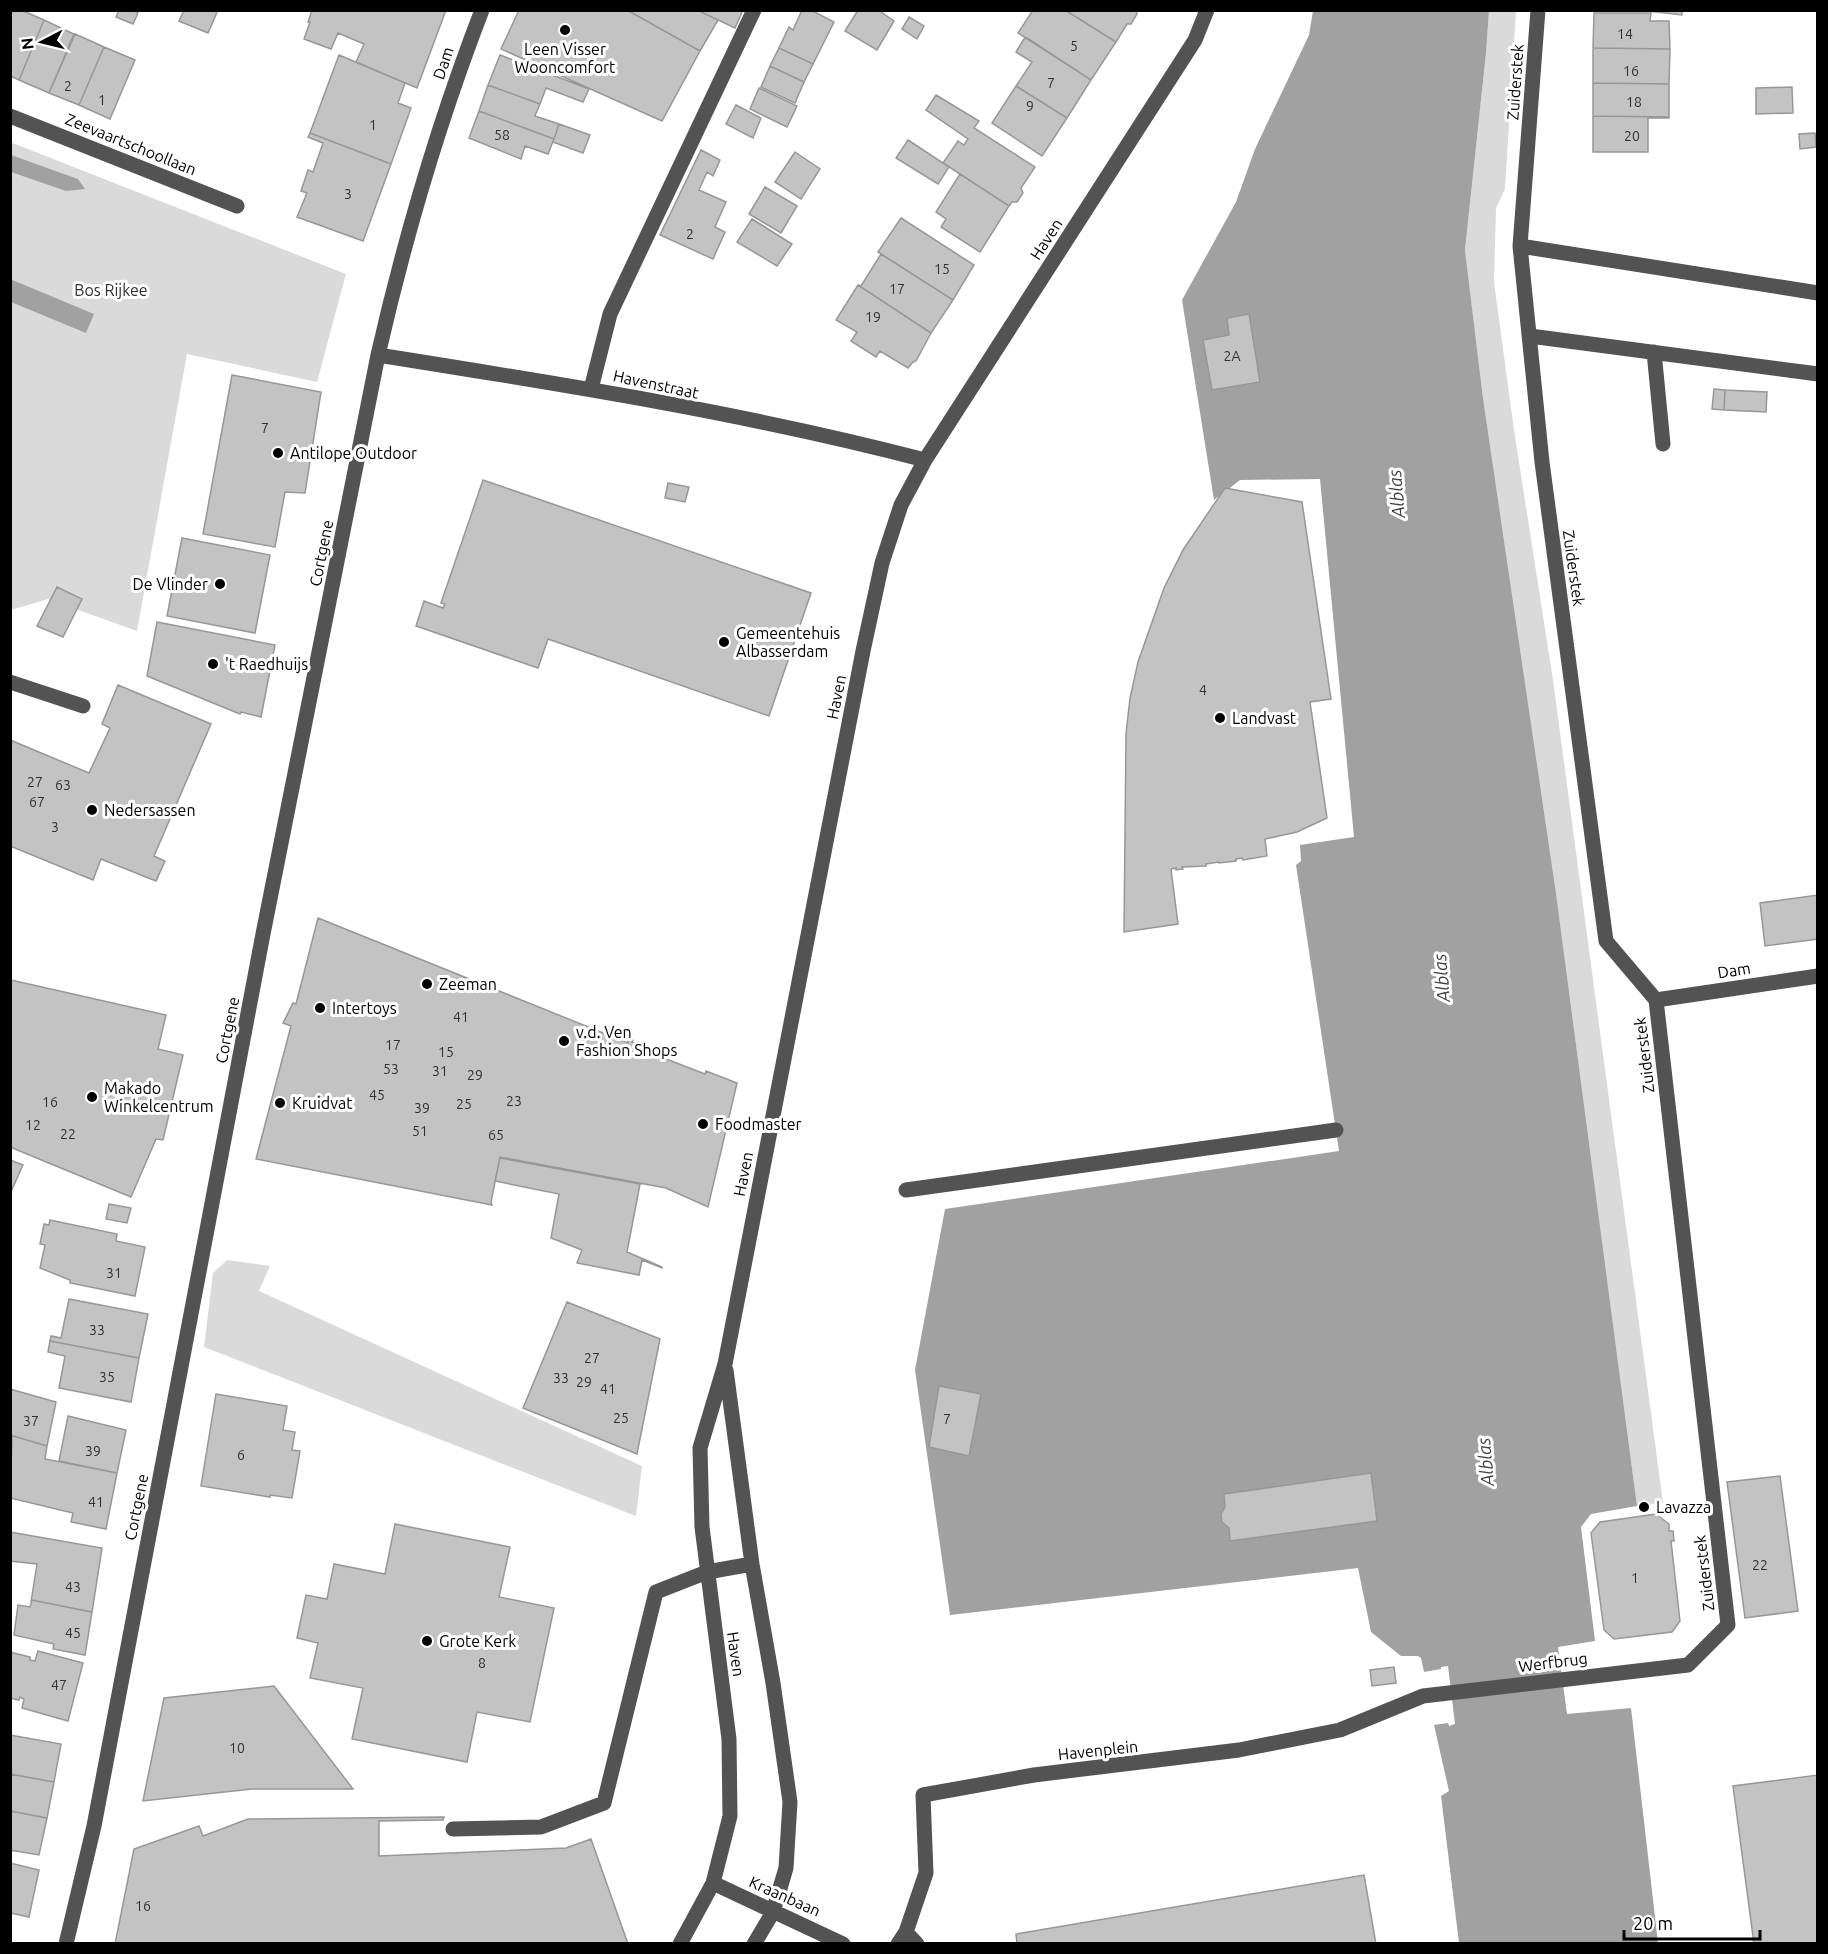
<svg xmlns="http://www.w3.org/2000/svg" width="1828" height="1954" font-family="Ubuntu,sans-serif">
<rect width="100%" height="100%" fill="#fff"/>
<!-- green -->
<path fill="#dadada" d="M1489 11H1516L1505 189 1496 208 1494 282 1514 430 1553 680 1663 1503 1637 1506 1556 893 1483 398 1465 250 1486 53Z
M10 142 346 274 317 382 187 354 137 631 48 599 11 610Z
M227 1260 270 1266 259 1291 642 1466 636 1516 204 1347 213 1273Z"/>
<!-- water -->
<path fill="#a1a1a1" d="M1313 11H1489L1486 53 1465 250 1483 398 1556 893 1637 1506 1591 1514 1581 1527 1595 1641 1558 1647 1567 1714 1631 1708 1658 1943H1459L1441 1796 1449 1791 1434 1725 1448 1723 1449 1726 1455 1724 1448 1666 1441 1667V1669L1424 1672 1421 1658 1418 1656H1401L1371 1632 1358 1568 950 1615 915 1370 945 1209 1339 1151 1296 865 1301 861 1300 845 1354 837 1320 479 1240 480 1214 500 1182 300 1236 202 1255 149 1309 35Z
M11 155 78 179 85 189 66 191 11 172Z
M10 279 94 314 86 333 11 302Z"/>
<!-- building -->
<path fill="#c3c3c3" stroke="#979797" stroke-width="1.5" d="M13 10H21L44 20 19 80 10 76V17Z
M119 10H133L138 13 133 24 116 17Z
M184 10H218L208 33 179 21Z
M312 10H446L417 88 356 62 364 44 338 33 331 49 304 39 310 22H308Z
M519 10H627L700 51 662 121 501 49Z
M627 10H697L718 20 700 51Z
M697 10H743L735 28Z
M802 10H811L834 22 813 64 779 48 789 27 793 30Z
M858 10H878L894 21 877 50 845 31Z
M1033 10H1065L1116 42 1091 80 1018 33Z
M1065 10H1136L1137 14 1131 24H1127L1116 42Z
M1638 10H1682V15Z
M1594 13H1651L1650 21H1669L1670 49 1593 48Z
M909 17 924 26 917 39 902 29Z
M44 20 74 34 49 93 19 80Z
M75 34 104 47 79 105 49 93Z
M1027 38 1091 80 1067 118 1016 86 1032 62 1016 52 1024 39Z
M104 47 135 60 110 119 79 105Z
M779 48 813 64 804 82 770 66Z
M1593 48 1670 49 1669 84 1593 83Z
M339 55 405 83 398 103 411 108 391 164 310 133Z
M500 55 589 89 583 102 546 88 540 104 488 85Z
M770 66 804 82 795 103 761 87Z
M1593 83 1669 84V117L1593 116Z
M488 85 540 104 535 116 559 124 554 139 479 111Z
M1016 86 1067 118 1042 156 992 123Z
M1792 87 1793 113 1756 114V88Z
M759 88 797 106 787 127 750 109Z
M936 95 979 121 974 128 1035 167 1021 188 1023 193 1017 202H1012L1009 206 943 163 958 141 964 145 968 139 926 110Z
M736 105 761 118 753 138 726 124Z
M479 111 554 139 548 154 525 146 521 159 469 138Z
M1593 116 1669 117V118H1648V152H1593Z
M559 124 590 135 583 153 553 142Z
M310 133 391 164 363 241 297 217 307 193 301 191 308 170 313 172 323 143 308 137Z
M1815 133 1816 147 1800 149 1799 134Z
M908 140 949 167 938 184 896 158Z
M701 150 720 160 713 176 707 172 699 190 726 202 715 227 725 232 713 259 660 235Z
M795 152 820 169 801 199 775 182Z
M960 174 1009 206 980 252 941 227 946 219 936 212Z
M765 187 797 206 781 233 749 214Z
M901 218 974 265 953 300 878 252Z
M752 219 792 244 777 266 737 242Z
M881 254 953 300 931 333 858 285 861 286Z
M858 285 931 333 916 361 913 362 908 368 880 351 876 357 851 341 857 332 836 320Z
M1249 314 1260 382 1212 390 1203 340 1229 335 1227 318Z
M232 375 321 392 305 493 285 492 275 547 203 534Z
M1714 389 1725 390 1724 410 1712 409Z
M1725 390 1767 392 1766 412 1724 410Z
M483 480 811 593 769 716 548 639 538 668 416 626 424 601 443 608 445 604 441 603Z
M668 483 689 487 685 502 665 498Z
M1225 488 1302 502 1331 699 1310 702 1327 818 1297 832 1265 839 1267 856 1243 860 1242 858 1236 859V861L1219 863V862L1206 864V866L1182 867 1183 869 1176 870V868L1171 869 1178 924 1124 932 1126 734 1130 698 1138 662 1164 588 1183 550Z
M182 538 270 555 255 633 167 616Z
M57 587 82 599 63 637 37 626Z
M157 622 275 645 261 717 241 712 240 714 147 676Z
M118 685 211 724 154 856 165 861 156 881 101 859 93 880 10 846V740L89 773 110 728 102 724Z
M1818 895V939L1765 946 1760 903Z
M318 918 628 1043V1039L633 1040 632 1042 648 1049V1052L705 1074 706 1071 737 1083 708 1207 666 1188 500 1157 491 1202 492 1205 256 1159 291 1026 283 1023 293 1003 296 1004Z
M11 980 166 1015 158 1049 183 1055 163 1140 156 1139 131 1197 10 1147Z
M500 1158 640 1184 627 1252 662 1267V1268L642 1260 639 1275 577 1263 582 1250 551 1238 559 1194 495 1181Z
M10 1160 23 1165 10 1194Z
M109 1204 131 1208 127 1223 106 1219Z
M50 1220 117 1234 116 1241 145 1247 135 1296 70 1283V1280L40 1268 45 1245 40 1244 44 1224 49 1225Z
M69 1299 148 1314 139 1358 50 1341 51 1336 61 1338Z
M567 1302 660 1339 637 1454 523 1408Z
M50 1341 139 1358 131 1402 59 1388 65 1356 48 1352Z
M939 1386 981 1394 969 1456 929 1447Z
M10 1389 56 1402 47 1446 10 1435Z
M216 1394 287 1406 283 1430 295 1432 292 1450 300 1451 292 1498 270 1495V1497L201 1486Z
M68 1416 126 1430 117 1473 59 1461Z
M10 1435 47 1446 45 1459 117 1473 106 1529 71 1522 73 1513 10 1498 12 1436Z
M1371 1473 1377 1521 1230 1541 1229 1528 1222 1522 1221 1514 1225 1507 1224 1494Z
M1780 1476 1798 1611 1745 1618 1727 1482Z
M1656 1514 1669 1524V1531H1673L1674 1541H1671L1680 1621 1672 1632 1614 1639 1604 1630 1591 1533 1600 1522Z
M395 1524 510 1547 499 1597 554 1608 530 1722 477 1712 467 1762 352 1739 363 1688 310 1678 318 1643 297 1638 306 1595 327 1599 334 1564 385 1574Z
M10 1532 102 1548 92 1612 32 1600 31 1602 37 1564 10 1561Z
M32 1600 92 1612 85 1655 53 1649 54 1644 14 1635 18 1605 30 1607Z
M38 1651 83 1663 68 1721 22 1708 24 1699 20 1697 19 1700 10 1698V1652L30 1657V1660L35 1661Z
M1394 1667 1396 1683 1372 1686 1370 1670Z
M274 1686 353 1789H252L143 1801 164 1698Z
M10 1735 61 1744 54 1782 10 1774Z
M10 1774 54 1782 47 1818 10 1811Z
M1818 1775V1944H1754L1733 1786Z
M10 1811 47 1818 39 1855 10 1850Z
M444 1817 443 1820 379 1821V1856L566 1848 591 1839 628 1944H115L134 1849 199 1826 203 1836 248 1819Z
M10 1863 39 1870 29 1917 10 1913Z
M1364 1875 1376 1944H1017L1016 1934Z"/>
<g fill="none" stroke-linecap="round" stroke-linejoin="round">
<!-- minor -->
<path stroke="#535353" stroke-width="15" d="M10 116 237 206
M1520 246 1818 293
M1530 336 1818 374
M1654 352 1663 444
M378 355C561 384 745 413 925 460
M591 389 610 314 754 10
M10 682 83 706
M1656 1000 1818 976
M906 1190 1336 1130
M726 1370 752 1564 773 1683 790 1802 786 1868 773 1912 754 1944
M453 1829 541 1827 604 1803 656 1592 707 1572 752 1564
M713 1883 843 1944
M906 1932 917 1944
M66 1944 94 1826 263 934 378 355C405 237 438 124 482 10
M680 1944 713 1883 730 1816 729 1739 702 1527 700 1448 725 1364 863 651 882 563 901 505 925 460 1195 40 1207 10
M898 1944 906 1932 926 1873 923 1795 1034 1775 1239 1750 1340 1730 1423 1696 1688 1665 1728 1625 1656 1000 1606 941 1542 462 1520 246 1538 10"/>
</g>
<!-- markers -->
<g fill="#000" stroke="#fff" stroke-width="2">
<circle cx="565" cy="30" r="6"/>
<circle cx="278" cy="453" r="6"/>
<circle cx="220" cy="584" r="6"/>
<circle cx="724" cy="642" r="6"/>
<circle cx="213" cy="664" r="6"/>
<circle cx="1220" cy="718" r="6"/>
<circle cx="92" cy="810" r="6"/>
<circle cx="427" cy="984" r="6"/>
<circle cx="320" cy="1008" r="6"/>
<circle cx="564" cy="1041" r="6"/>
<circle cx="92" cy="1097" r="6"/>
<circle cx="280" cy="1103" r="6"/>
<circle cx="703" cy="1124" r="6"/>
<circle cx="1644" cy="1507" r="6"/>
<circle cx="427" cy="1641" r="6"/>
</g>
<g text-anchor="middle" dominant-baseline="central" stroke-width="6" stroke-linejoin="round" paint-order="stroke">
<!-- number labels -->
<g font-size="14" fill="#313131">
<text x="1625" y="34">14</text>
<text x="1074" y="46">5</text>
<text x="1631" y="71">16</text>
<text x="1051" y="83">7</text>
<text x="68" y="86">2</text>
<text x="102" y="100">1</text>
<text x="1634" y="102">18</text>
<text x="1030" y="106">9</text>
<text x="373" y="125">1</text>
<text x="502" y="135">58</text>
<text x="1632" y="136">20</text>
<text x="348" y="194">3</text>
<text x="690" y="234">2</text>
<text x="942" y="269">15</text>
<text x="897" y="289">17</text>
<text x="873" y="317">19</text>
<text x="1232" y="356">2A</text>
<text x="265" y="428">7</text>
<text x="1203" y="690">4</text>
<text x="35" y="782">27</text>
<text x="63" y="785">63</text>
<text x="37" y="802">67</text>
<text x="55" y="827">3</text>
<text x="461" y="1017">41</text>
<text x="393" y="1045">17</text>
<text x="446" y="1052">15</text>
<text x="391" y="1069">53</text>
<text x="440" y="1071">31</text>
<text x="475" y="1075">29</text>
<text x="377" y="1095">45</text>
<text x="514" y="1101">23</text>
<text x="50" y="1102">16</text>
<text x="464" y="1104">25</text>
<text x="422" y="1108">39</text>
<text x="33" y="1125">12</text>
<text x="420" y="1131">51</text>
<text x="68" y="1134">22</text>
<text x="496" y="1135">65</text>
<text x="114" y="1273">31</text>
<text x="97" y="1330">33</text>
<text x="592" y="1358">27</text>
<text x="107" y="1377">35</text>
<text x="561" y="1378">33</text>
<text x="584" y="1382">29</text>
<text x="608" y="1389">41</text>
<text x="621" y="1418">25</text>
<text x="947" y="1419">7</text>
<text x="31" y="1421">37</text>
<text x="93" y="1451">39</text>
<text x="241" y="1455">6</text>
<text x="96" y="1502">41</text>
<text x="1760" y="1565">22</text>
<text x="1635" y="1578">1</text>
<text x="73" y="1587">43</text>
<text x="73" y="1633">45</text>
<text x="482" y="1663">8</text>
<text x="59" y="1685">47</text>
<text x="237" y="1748">10</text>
<text x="143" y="1906">16</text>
</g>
<!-- poi labels -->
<g font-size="16" fill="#000" stroke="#fff" text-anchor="start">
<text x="565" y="49" text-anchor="middle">Leen Visser<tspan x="565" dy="18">Wooncomfort</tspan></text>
<text x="290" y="453">Antilope Outdoor</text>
<text x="208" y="584" text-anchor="end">De Vlinder</text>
<text x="736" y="633">Gemeentehuis<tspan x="736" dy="18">Albasserdam</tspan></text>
<text x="225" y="664">'t Raedhuijs</text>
<text x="1232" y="718">Landvast</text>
<text x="104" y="810">Nedersassen</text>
<text x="439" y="984">Zeeman</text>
<text x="332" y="1008">Intertoys</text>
<text x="576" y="1032">v.d. Ven<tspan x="576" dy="18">Fashion Shops</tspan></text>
<text x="104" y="1088">Makado<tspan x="104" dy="18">Winkelcentrum</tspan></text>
<text x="292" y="1103">Kruidvat</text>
<text x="715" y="1124">Foodmaster</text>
<text x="1656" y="1507">Lavazza</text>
<text x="439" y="1641">Grote Kerk</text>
</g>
<!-- street labels -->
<g font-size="16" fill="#000" stroke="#fff">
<text transform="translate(443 63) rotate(-71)">Dam</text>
<text transform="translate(1515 82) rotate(-86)">Zuiderstek</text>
<text transform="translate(131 144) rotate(22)">Zeevaartschoollaan</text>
<text transform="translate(1046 239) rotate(-57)">Haven</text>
<text transform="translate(656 384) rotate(12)">Havenstraat</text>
<text transform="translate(321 553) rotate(-79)">Cortgene</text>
<text transform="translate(1574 568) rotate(82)">Zuiderstek</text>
<text transform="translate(836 697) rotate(-79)">Haven</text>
<text transform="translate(1734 970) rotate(-9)">Dam</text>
<text transform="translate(227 1030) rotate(-79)">Cortgene</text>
<text transform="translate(1644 1055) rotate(-97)">Zuiderstek</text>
<text transform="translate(743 1174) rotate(-79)">Haven</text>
<text transform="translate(136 1507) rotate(-79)">Cortgene</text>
<text transform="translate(1704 1573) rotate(-97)">Zuiderstek</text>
<text transform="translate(736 1654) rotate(82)">Haven</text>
<text transform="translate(1553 1662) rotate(-7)">Werfbrug</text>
<text transform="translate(1098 1750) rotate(-6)">Havenplein</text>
<text transform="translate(785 1896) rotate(24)">Kraanbaan</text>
</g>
<!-- park labels -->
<g font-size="16" fill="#313131" stroke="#fff">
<text x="111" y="290">Bos Rijkee</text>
</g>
<!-- water labels -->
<g font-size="18" font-style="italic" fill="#424242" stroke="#fff">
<text transform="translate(1396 494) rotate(-95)">Alblas</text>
<text transform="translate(1441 978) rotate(-95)">Alblas</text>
<text transform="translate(1485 1462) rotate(-95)">Alblas</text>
</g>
</g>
<!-- border -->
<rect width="1828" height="1954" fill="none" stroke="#000000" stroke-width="24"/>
<!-- north arrow -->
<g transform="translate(42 42) rotate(263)" stroke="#ffffff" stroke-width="4.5" paint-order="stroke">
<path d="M0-4.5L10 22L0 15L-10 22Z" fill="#000000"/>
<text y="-9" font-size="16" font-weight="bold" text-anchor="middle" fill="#000000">N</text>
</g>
<!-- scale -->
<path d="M1624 1930v9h136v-9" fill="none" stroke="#000000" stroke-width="3"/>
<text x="1633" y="1930" font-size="18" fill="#000000" stroke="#ffffff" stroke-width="4.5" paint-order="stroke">20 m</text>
</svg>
